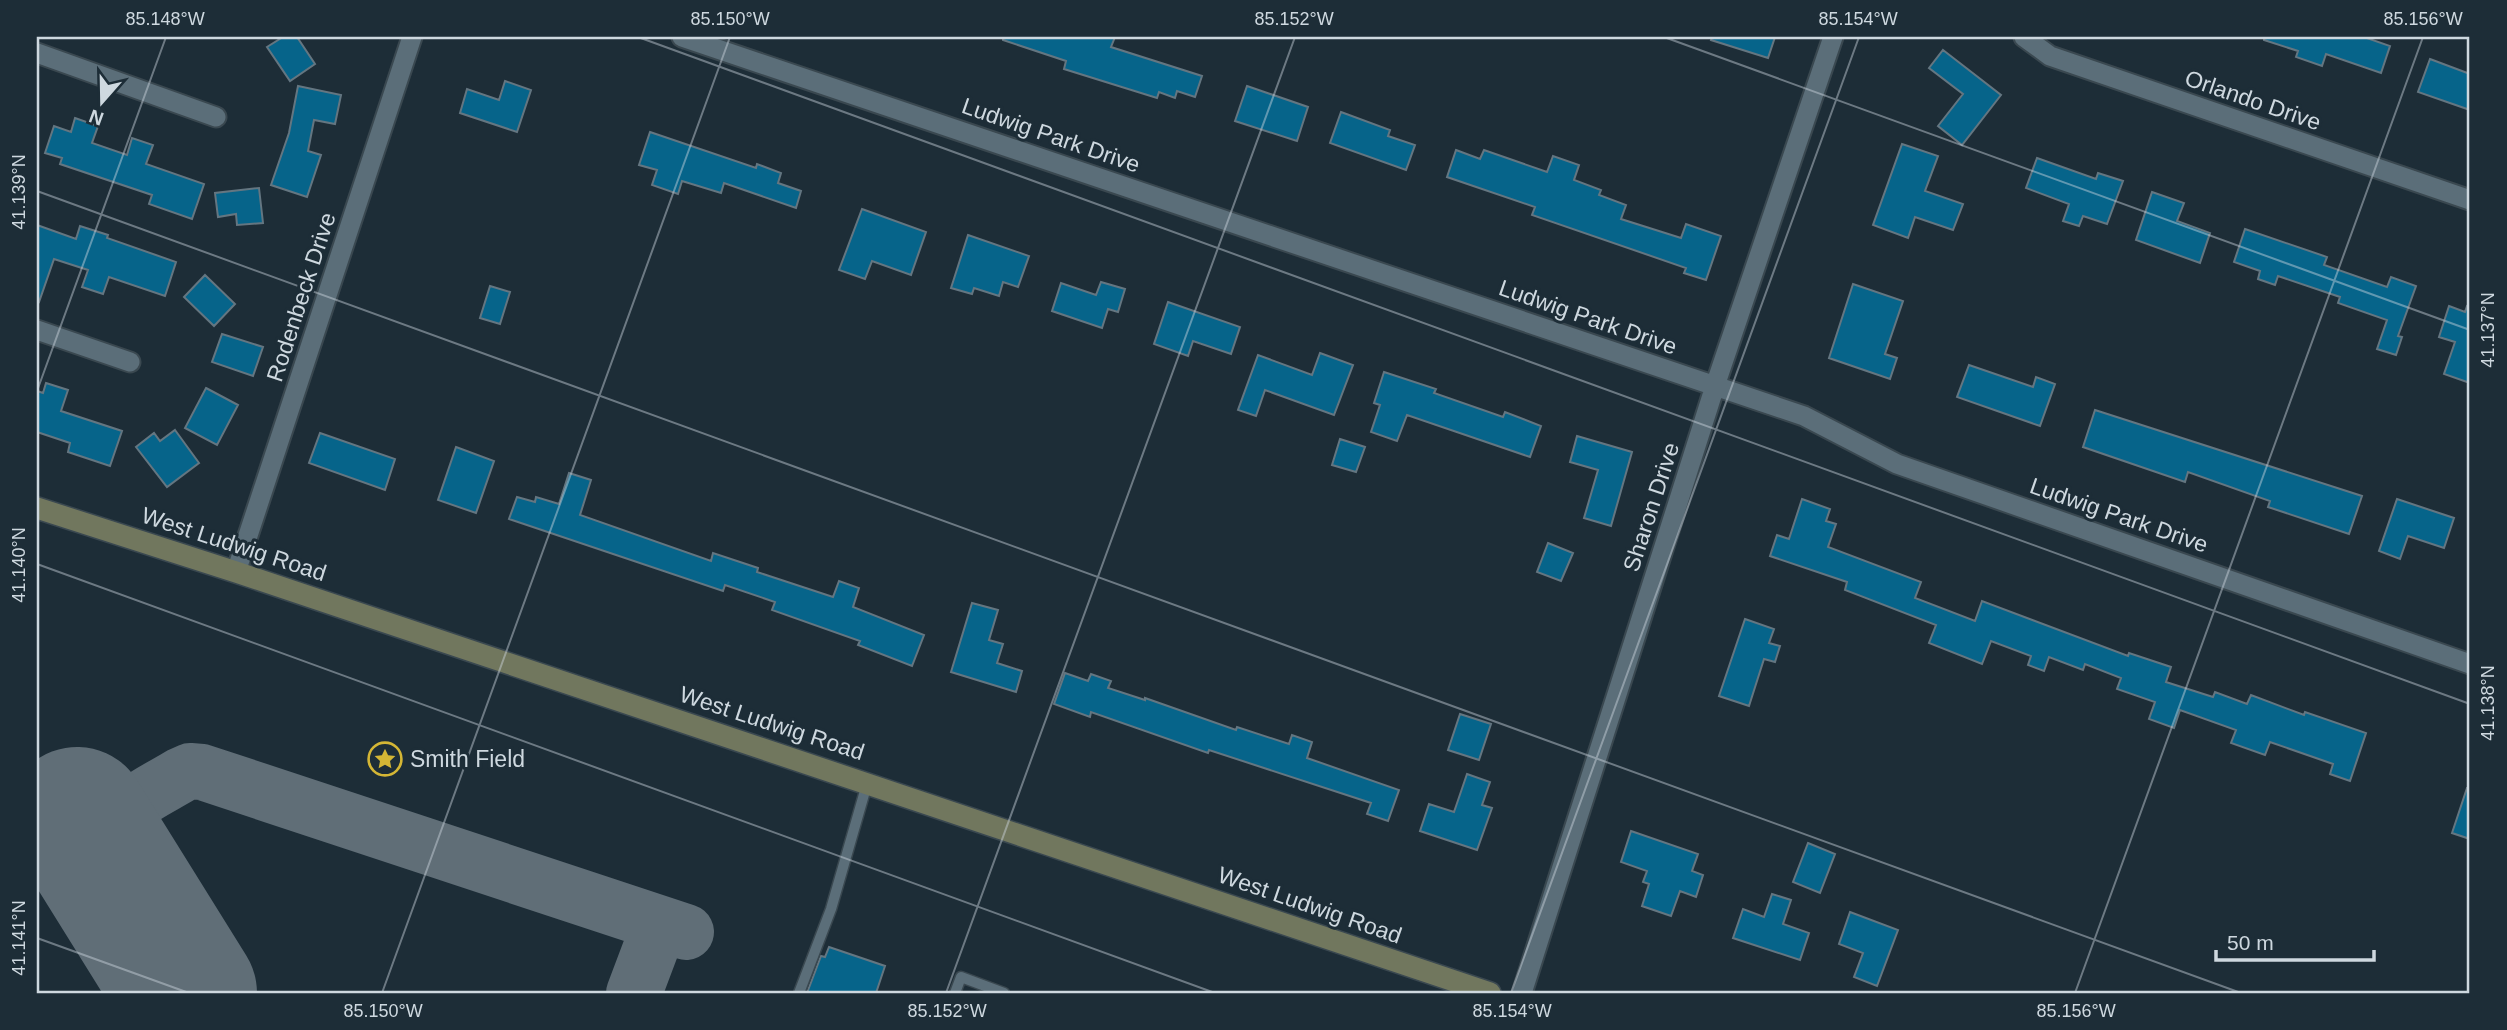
<svg xmlns="http://www.w3.org/2000/svg" width="2507" height="1030" font-family="Helvetica,sans-serif">
<rect width="100%" height="100%" fill="#1d2d37"/>
<g fill="none" stroke-linecap="round" stroke-linejoin="round">
<!-- taxiway -->
<path stroke="#606e77" stroke-width="56" d="M109 869C108 858 106 847 109 835 117 806 157 790 181 775L190 771 202 772 686 932
M634 993 660 924"/>
<!-- runway -->
<path stroke="#606e77" stroke-width="142" d="M77 818 186 993"/>
</g>
<!-- building -->
<path fill="#06648a" stroke="#647681" stroke-width="2" d="M283 37H297L315 64 290 81 267 47Z
M1003 37H1115L1111 47 1202 76 1195 97 1177 91 1175 98 1159 92 1157 98 1064 69 1066 61 1003 40Z
M1712 37H1775L1768 58 1711 40Z
M2264 37H2364L2390 46 2381 73 2326 54 2322 66 2296 57 2298 51 2264 40Z
M1943 50 2001 95 1962 145 1938 126 1963 94 1929 68Z
M2430 59 2470 74V110L2418 92Z
M505 81 531 90 517 132 460 113 467 89 499 100Z
M298 86 341 95 335 124 314 120 308 151 321 155 307 197 271 185 289 133Z
M1247 86 1308 107 1297 141 1235 121Z
M1341 112 1390 130 1388 136 1415 145 1406 170 1330 143Z
M75 118 98 126 92 143 127 155 132 138 153 145 146 164 204 184 192 219 149 204 152 195 60 164 62 158 45 153 54 126 71 132Z
M650 132 756 168 757 164 781 173 778 183 801 191 796 208 724 183 721 193 682 181 678 194 652 185 657 170 639 165Z
M1902 144 1938 156 1925 191 1963 204 1953 230 1915 217 1908 238 1873 225Z
M1456 150 1480 159 1484 150 1547 172 1553 156 1579 165 1574 180 1601 190 1599 195 1626 205 1621 219 1681 238 1686 224 1721 236 1706 280 1684 273 1686 268 1532 215 1535 207 1447 177Z
M2037 158 2096 179 2098 173 2123 181 2107 224 2083 216 2079 226 2063 221 2069 204 2026 188Z
M259 188 263 223 237 225 236 214 218 217 215 193Z
M2152 192 2184 203 2177 221 2210 233 2200 263 2136 240Z
M862 209 926 232 911 275 872 261 865 279 839 270Z
M37 225 76 239 80 226 108 235 107 238 176 262 165 296 109 277 103 294 82 287 88 270 54 259 39 302 37 301Z
M2245 229 2327 257 2324 265 2387 287 2391 277 2416 286 2398 336 2402 337 2396 355 2377 349 2387 320 2338 303 2340 297 2278 276 2275 285 2258 279 2260 271 2234 262Z
M968 235 1029 256 1018 287 1003 282 999 296 974 288 972 294 951 288Z
M205 275 235 304 214 326 184 297Z
M1101 282 1125 289 1118 312 1108 309 1102 328 1052 311 1061 283 1096 295Z
M1853 284 1903 301 1885 354 1897 358 1890 379 1829 358Z
M490 286 510 292 500 324 480 318Z
M1168 302 1240 327 1231 354 1193 341 1188 356 1154 344Z
M2449 306 2465 312 2467 306 2470 307V383L2444 374 2455 342 2439 337Z
M222 334 263 347 253 376 212 362Z
M1320 353 1353 365 1334 415 1265 390 1256 416 1238 410 1258 355 1312 375Z
M1969 365 2033 387 2036 377 2055 384 2040 426 1957 397Z
M1384 372 1436 389 1434 393 1503 417 1505 412 1541 426 1530 457 1407 415 1397 441 1371 432 1380 405 1374 403Z
M46 383 68 390 61 411 122 431 110 466 68 452 70 443 37 432V391L43 393Z
M206 388 238 405 217 445 185 428Z
M2095 410 2362 496 2349 534 2268 507 2270 501 2188 472 2185 482 2083 447Z
M175 430 199 463 167 487 136 447 154 433 160 441Z
M320 433 395 459 385 490 309 463Z
M1577 436 1632 452 1611 526 1584 518 1598 470 1570 462Z
M1340 439 1365 447 1356 472 1332 465Z
M456 447 494 461 476 513 438 500Z
M569 473 591 480 580 515 711 561 713 553 758 568 757 572 833 597 839 581 859 588 853 607 924 635 912 666 858 645 860 641 772 610 775 602 725 585 723 591 509 519 517 497 535 502 536 497 559 504Z
M1802 499 1830 509 1826 521 1836 524 1828 547 1921 582 1915 598 1975 621 1982 601 2128 656 2129 653 2171 667 2166 682 2213 697 2215 692 2247 704 2251 695 2304 715 2305 712 2366 733 2350 781 2330 774 2333 764 2270 742 2265 755 2231 743 2236 730 2180 710 2174 728 2149 719 2155 702 2117 689 2121 678 2085 664 2083 670 2049 657 2044 671 2028 665 2031 656 1991 641 1982 664 1929 643 1936 625 1845 590 1847 582 1770 556 1777 535 1789 539Z
M2397 499 2454 518 2444 548 2408 536 2400 559 2379 551Z
M1548 543 1573 553 1561 581 1537 572Z
M972 603 998 610 989 640 1003 644 997 663 1022 671 1016 692 951 672Z
M1745 619 1774 629 1769 643 1780 646 1775 662 1764 659 1749 706 1719 696Z
M1065 673 1088 681 1091 674 1111 681 1108 688 1145 700V698L1236 730 1237 727 1289 744 1292 735 1312 742 1307 758 1399 790 1388 821 1367 814 1371 803 1209 750 1208 753 1091 712 1090 717 1054 704Z
M1460 714 1491 724 1479 760 1448 750Z
M1467 774 1490 782 1482 805 1492 808 1477 850 1420 831 1429 804 1454 812Z
M2467 788H2470V839L2452 833Z
M1631 831 1698 854 1692 871 1703 875 1696 897 1680 891 1671 916 1642 906 1649 884 1643 882 1647 871 1621 862Z
M1808 843 1835 854 1820 893 1793 882Z
M1772 894 1791 900 1783 924 1809 933 1800 960 1733 938 1743 909 1764 917Z
M1850 912 1898 930 1877 986 1854 977 1863 953 1839 944Z
M829 947 885 966 876 993H807L821 956 825 957Z"/>
<g fill="none" stroke-linecap="round" stroke-linejoin="round">
<defs>
<path id="lane" d="M799 993 831 909 867 784
M955 993 961 977 1004 993"/>
<path id="street" d="M682 37 1804 416 1897 464 2470 664
M2024 37 2050 56 2470 200
M37 53 216 117
M37 330 130 362
M236 572 412 37
M1522 993 1715 386 1833 37"/>
<path id="secondary" d="M37 508 236 572 1490 993"/>
</defs>
<!-- lane casing -->
<use href="#lane" stroke="#3a4850" stroke-width="13"/>
<!-- street casing -->
<use href="#street" stroke="#3a4850" stroke-width="23"/>
<!-- secondary casing -->
<use href="#secondary" stroke="#3a4850" stroke-width="24"/>
<!-- lane -->
<use href="#lane" stroke="#5b6e79" stroke-width="10"/>
<!-- street -->
<use href="#street" stroke="#5b6e79" stroke-width="19"/>
<!-- secondary -->
<use href="#secondary" stroke="#71775e" stroke-width="21"/>
</g>
<!-- ticks -->
<path fill="none" stroke="#ced8df" stroke-width="2" stroke-opacity="0.45" d="M638 37 2470 704M1664 37 2470 330M37 191 2241 993M37 391 166 37M37 564 1215 993M37 938 189 993M382 993 730 37M946 993 1295 37M1511 993 1859 37M2075 993 2423 37"/>
<!-- icons -->
<defs>
<symbol id="sight-ring" viewBox="-11 -11 22 22"><circle r="9.5" fill="#1d2d37" stroke="#d4b635" stroke-width="1.5"/><path d="M0-6L1.8-2.2L6-1.7L2.9 1.2L3.7 5.4L0 3.3L-3.7 5.4L-2.9 1.2L-6-1.7L-1.8-2.2Z" fill="#d4b635"/></symbol>
</defs>
<g fill-rule="evenodd">
<use href="#sight-ring" x="366" y="740" width="38" height="38"/>
</g>
<g text-anchor="middle" dominant-baseline="central" stroke-width="6" stroke-linejoin="round" paint-order="stroke">
<!-- street labels -->
<g font-size="23" fill="#ced8df" stroke="#1d2d37">
<text transform="translate(2253 100) rotate(19)">Orlando Drive</text>
<text transform="translate(1051 135) rotate(19)">Ludwig Park Drive</text>
<text transform="translate(301 297) rotate(-72)">Rodenbeck Drive</text>
<text transform="translate(1588 317) rotate(19)">Ludwig Park Drive</text>
<text transform="translate(1651 507) rotate(-72)">Sharon Drive</text>
<text transform="translate(2119 515) rotate(19)">Ludwig Park Drive</text>
<text transform="translate(234 544) rotate(18)">West Ludwig Road</text>
<text transform="translate(772 723) rotate(18)">West Ludwig Road</text>
<text transform="translate(1310 905) rotate(19)">West Ludwig Road</text>
</g>
<!-- poi labels -->
<g font-size="23" fill="#ced8df" stroke="#1d2d37" text-anchor="start">
<text x="410" y="759">Smith Field</text>
</g>
</g>
<!-- border -->
<rect width="2507" height="1030" fill="none" stroke="#1d2d37" stroke-width="77"/>
<!-- north arrow -->
<g transform="translate(102 102) rotate(200)" stroke="#1d2d37" stroke-width="5" paint-order="stroke">
<path d="M0-5L12 26L0 18L-12 26Z" fill="#ced8df"/>
<text y="-10" font-size="19" font-weight="bold" text-anchor="middle" fill="#ced8df">N</text>
</g>
<!-- scale -->
<path d="M2216 950v10h158v-10" fill="none" stroke="#ced8df" stroke-width="3.5"/>
<text x="2227" y="950" font-size="21" fill="#ced8df" stroke="#1d2d37" stroke-width="5" paint-order="stroke">50 m</text>
<rect x="38" y="38" width="2430" height="954" fill="none" stroke="#ced8df" stroke-width="2.5"/>
<g font-size="18" text-anchor="middle" fill="#ced8df">
<text x="165" y="25">85.148°W</text>
<text x="730" y="25">85.150°W</text>
<text x="1294" y="25">85.152°W</text>
<text x="1858" y="25">85.154°W</text>
<text x="2423" y="25">85.156°W</text>
<text transform="translate(19 192) rotate(-90)" y="6">41.139°N</text>
<text transform="translate(2488 330) rotate(-90)" y="6">41.137°N</text>
<text transform="translate(19 565) rotate(-90)" y="6">41.140°N</text>
<text transform="translate(2488 703) rotate(-90)" y="6">41.138°N</text>
<text transform="translate(19 938) rotate(-90)" y="6">41.141°N</text>
<text x="383" y="1017">85.150°W</text>
<text x="947" y="1017">85.152°W</text>
<text x="1512" y="1017">85.154°W</text>
<text x="2076" y="1017">85.156°W</text>
</g>
</svg>
